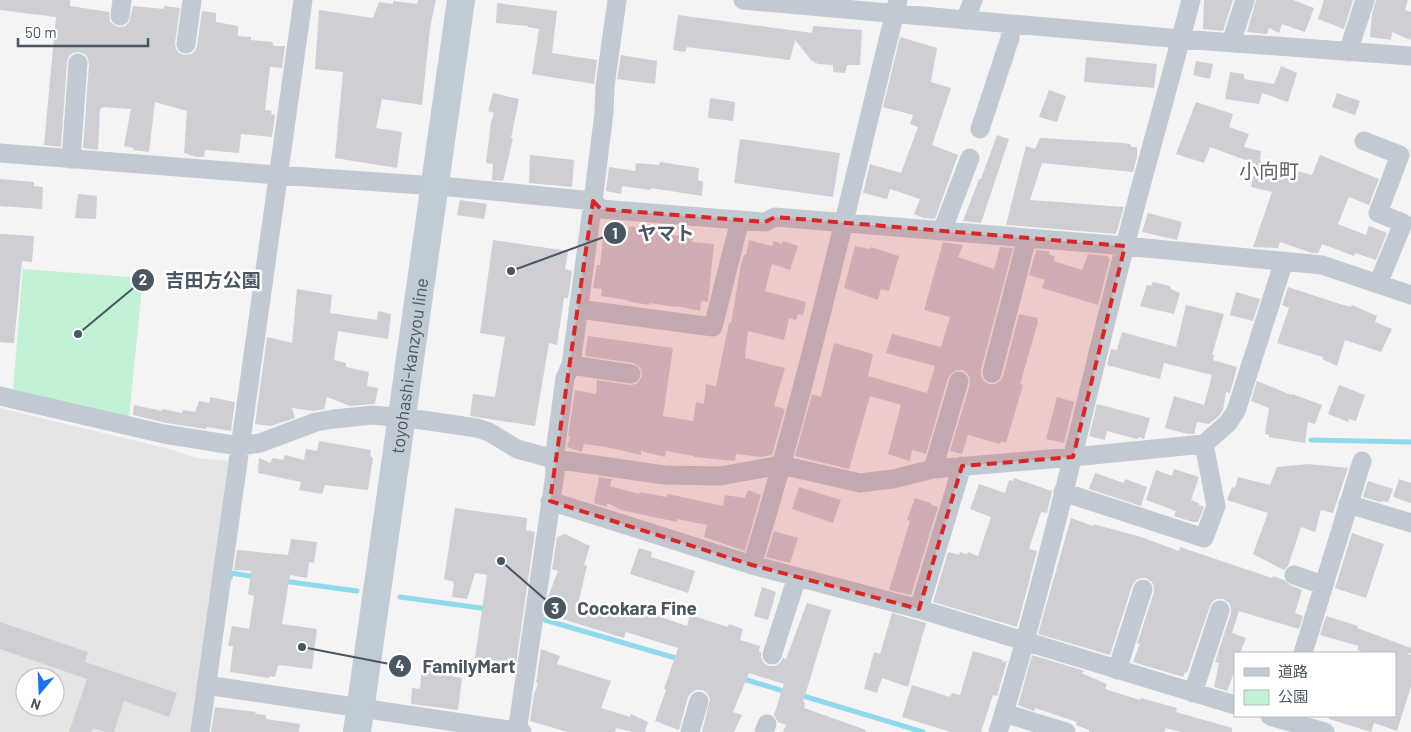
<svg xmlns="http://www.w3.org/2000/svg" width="1411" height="732" font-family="Barlow,'Noto Sans JP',sans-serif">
<rect width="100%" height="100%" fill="#f5f3f3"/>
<!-- education -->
<path fill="#e6e4e5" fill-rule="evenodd" d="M0 408 169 449 197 458 228 461 194 732H0ZM25 677H55V707H25Z"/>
<!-- green -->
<path fill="#c3f1d5" d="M23 269 143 278 129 418 13 389Z"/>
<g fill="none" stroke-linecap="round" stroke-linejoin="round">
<!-- stream -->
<path stroke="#90daee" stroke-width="5" d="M1311 440 1411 442
M230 578 231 573 257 577
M283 581 357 591
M400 597 488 609
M538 618 679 659
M740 678 787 692
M800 695 923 732"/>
</g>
<!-- building -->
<path fill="#cdcfd5" d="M0 0H70V6L109 12 110 21 114 25 119 27 125 26 129 22 133 6 164 9V6L180 8 175 43 176 49 179 53 184 55 191 54 195 51 197 46 202 11 216 13V22L238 26V36L251 37V40L272 42 274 46H285L282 68 270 67 265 110 272 111 271 114 275 115 272 137 241 134 239 153 205 150 204 157H197L184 153 187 111 155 102 149 152 133 150 134 148 124 146 131 109 102 107 101 109H100L98 150 83 148 89 64 88 59 85 54 78 52 73 53 69 56 67 62 61 147 44 145 56 17 0 10Z
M418 0H436L430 28 422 105 382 99 376 128 402 132 397 168 335 158 343 72 315 69 319 10 373 18 379 2 393 4V1L417 4Z
M1204 0H1233L1223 31 1203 29Z
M1256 0H1293L1314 8 1305 32 1282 24 1279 33 1269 28 1267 34 1247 32Z
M1324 0H1353L1344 29 1318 19Z
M1376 0H1408L1405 10 1411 12V40L1392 32 1391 40 1370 37 1372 14Z
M497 3 557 11 552 53 597 60 594 84 532 74 539 29 528 27V26L496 23Z
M678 15 812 33 813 26 862 30 860 65H847L845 73 833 72V65L818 64 811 60 795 40 790 60 687 47 685 52 673 50Z
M900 37 937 48 931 82 951 88 932 145 958 155 935 219 923 218 914 214 920 199 890 189 887 199 863 193 870 164 901 173 918 127 910 124 913 115 883 107Z
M621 55 657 61 655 84 617 79Z
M1086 57 1157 64 1154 88 1084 82Z
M1196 61 1213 64 1210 79 1193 75Z
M1281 66 1297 73 1288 102 1262 93 1259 104 1225 99 1230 72 1244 74V79L1274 84Z
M1049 90 1066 96 1057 122 1039 117Z
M493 93 519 99 511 138H513L503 181 492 180 493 164 486 163 491 122 494 113 488 111Z
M1337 93 1360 101 1355 115 1332 107Z
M710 98 735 102 733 121 708 118Z
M1196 102 1233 114 1229 127 1249 134 1244 147 1261 151 1260 161 1312 175 1320 155 1379 179 1369 205 1349 197 1338 224 1366 235 1369 226 1387 233 1376 260 1355 253 1354 256 1322 244 1318 253H1312L1280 242 1278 248 1253 247 1272 192 1251 187 1256 164 1210 147 1204 163 1176 154Z
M997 135 1009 139 981 223 963 221 979 179H981Z
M1040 138 1122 143 1130 144 1131 147H1137V157L1133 172 1042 163 1030 200 1124 207 1116 234 1006 225 1026 146 1035 149Z
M740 139 840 153 833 197 734 183Z
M530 155 574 160 572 187 529 183Z
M660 162 699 168 698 180 703 182 702 196 651 188V190L622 186 621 194 606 191 609 167 635 171 636 163 659 165Z
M0 179 34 182V186L43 187 42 209 0 206Z
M78 194 97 196 96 219 75 218Z
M460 200 487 204 484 219 457 215Z
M1148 213 1182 222 1177 240 1142 232Z
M629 226 693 239 692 242 714 244 708 302 701 301 700 311 677 306 676 307 649 303V305L627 301V300L601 296 602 289 593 288 597 265H600L604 230 628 234Z
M0 234 34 236 32 262 22 261 14 343 0 342Z
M493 240 568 251 565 269 572 271 568 298H564L557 345 549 343 535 426 470 416 473 394 495 397 505 337 480 333Z
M749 240 772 246 774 241 782 244 783 241 798 246 790 270 772 264 765 291 806 302 803 315 798 314 796 320 789 318 784 340 748 331 745 358 785 368 774 406 785 409 772 455 761 457 736 454 735 461 694 457V456L666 451 665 457 641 451V455L606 447 584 444 582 452 567 447 570 437 568 436 575 390 596 394 597 380 630 385 636 384 639 381 642 376 641 369 638 366 633 363 585 356 588 336 673 348 663 416 693 421 696 402 704 404 706 384 716 386 729 323H731L741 264 744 255H746Z
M943 242 963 245 958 257 994 269 1000 247 1013 248 981 370V376L984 381 989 384H995L1000 381 1003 376 1019 314 1038 318 1037 322H1038L1020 384 1023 385 1006 443 1001 441 1000 444 968 435 962 454 950 451 970 384V378L967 373 963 370H957L952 373 948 378 926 454 912 450 910 461 888 454 901 405 870 396 849 469 795 456 812 394 821 397 834 343 873 354 868 376 927 393 935 366 886 353 892 334 941 347 950 317 924 310Z
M855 246 870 249 871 247 899 256 889 291 881 289 878 300 844 288Z
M1036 250 1049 251V254L1055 257 1054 261 1082 270 1088 254 1109 256 1108 258 1110 259 1098 305 1042 288 1045 280 1029 275Z
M1153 282 1170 286 1171 289 1180 293 1174 314 1140 306 1147 285 1151 286Z
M1288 287 1340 304 1351 307 1352 305 1377 316 1375 322 1392 329 1381 352 1345 340 1337 366 1322 359 1323 357 1277 343 1289 308 1282 305Z
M297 289 332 295 330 313 377 320 378 311 391 314 388 339 338 331 334 360 346 363V367L369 372 367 386 378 388 375 404 350 406 327 397 324 409 314 411 292 408 295 418 271 426 255 424 267 337 292 343Z
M1236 292 1260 299 1253 321 1230 315Z
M1186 305 1224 314 1212 355H1214L1213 360 1237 367 1230 393 1226 392 1223 410 1219 416 1209 424 1197 422 1194 434H1188L1165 428 1174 396 1204 405 1212 375 1164 363 1160 379 1107 365 1111 349 1117 350 1122 332 1176 347Z
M1257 381 1291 395 1292 394 1322 405 1315 424 1308 422 1305 443 1269 437V435L1265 434 1269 408 1251 401Z
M1339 385 1365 395 1356 421 1349 419 1348 422 1328 414Z
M210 397 235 402 231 431 207 427 206 429 166 423 133 415 134 405 162 411V409L182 413 183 410 195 412 199 401 209 403Z
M1057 397 1074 402 1075 398 1064 443 1046 439Z
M1097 404 1150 418 1144 439 1139 437 1137 439 1107 431 1105 440 1089 436Z
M319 441 371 450 370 456 373 458 368 490 325 485 322 494 299 490 301 482 258 473 259 458 270 463 273 458 283 460 285 455 304 460 306 449 317 451Z
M1308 464 1348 468 1333 513 1321 510 1315 532 1301 527 1288 566 1284 570 1253 554 1268 513 1227 500 1232 487 1235 488 1238 477 1270 485 1277 467Z
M1174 469 1199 477 1191 500 1199 503V505L1204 507 1198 522H1193L1174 516 1176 511 1146 500 1156 470 1172 476Z
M1095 473 1124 483 1125 479 1147 487 1141 506 1089 489Z
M599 477 612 479 610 486 639 494 640 492 666 497 668 494 723 506 725 495 745 498 748 490 761 495 745 551 704 537 707 525 677 519V522L621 510 607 503V507L594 503Z
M1014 478 1052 491 1047 513 1041 512 1029 549 1037 551 1017 627 933 602 948 552 959 555 960 552 967 554 968 552 978 556 991 517 970 509 979 484 1005 493 1009 480 1013 481Z
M1399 479 1411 483V503L1393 497Z
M1368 481 1393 489 1388 502 1381 501 1380 502 1363 497Z
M799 487 841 500 833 523 792 509Z
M915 498 931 503V505L938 507 911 595 889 590 910 521 907 520Z
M455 508 527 518 526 530 535 532 516 664 475 658 487 575 475 573 467 599 452 597 454 582 444 579Z
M1071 518 1093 526V524L1141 537 1179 551 1180 547 1272 578 1273 576 1284 580 1290 585 1302 590 1295 613 1303 616 1299 629 1239 611 1232 633 1246 638 1240 653H1235V670L1227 691 1214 687 1219 663 1215 662 1231 613V607L1229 603 1223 599H1217L1213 601 1210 606 1187 673 1185 672 1183 677 1133 662 1140 643 1137 644 1154 592V587L1152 582 1146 578H1141L1136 580 1132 586 1110 655 1038 634Z
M774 531 798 538 790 563 766 557Z
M1352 533 1384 544 1366 598 1335 588Z
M565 534 590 546 584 565 587 566 578 604 605 611 606 607 641 618 643 611 687 626 690 615 728 627 729 624 743 629 740 640 760 646 759 652H761V658L764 663 769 666H775L780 663 783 658 786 659 807 603 831 610 803 702 805 703 804 708 866 730 865 732H783L786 725 778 722 774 715 784 684 749 673 733 712 742 715 734 732H702L710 699 707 693 702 690H696L691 693 688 697 679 730 655 721 666 690 664 689 678 648 626 632 624 638 546 614 548 597 558 571 552 569 557 537Z
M291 539 317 542 314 563 309 562 307 578 290 575 282 624 317 629 312 669 278 665 275 677 269 676V678L230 672 233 646H228L232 626 249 629 254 596 248 594 251 571 234 570 237 550 288 555Z
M639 548 652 552 651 557 695 571 688 593 630 574Z
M762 587 776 592 768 620 754 616Z
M892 613 926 623 908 687 882 678 877 693 864 689 874 652 880 654Z
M1326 616 1358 626 1357 628 1411 648V653H1406L1411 655V686L1397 731 1374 723 1371 732 1329 719V716H1395V653H1366L1357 650 1359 646 1320 635Z
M0 622 88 652 85 662 177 693 169 717 124 701 114 732H105L93 728 91 732H69L87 679 0 649Z
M541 649 560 656 557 664 611 681 601 708 630 717 631 714 648 722 645 732H633L616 728 615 732H568L530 721 534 694 538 683H536Z
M973 651 1003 660 1002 662 1007 661 997 696 993 695 981 732H951L902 717 912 685 950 697 952 693 960 695Z
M1032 655 1085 671 1081 673 1107 684 1105 689 1140 700 1141 698 1177 708 1176 712 1232 728V732H1181L1166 728 1164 732H1089V730L1076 725 1077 722 1035 708 1034 711 1018 705Z
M422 663 447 665 444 675 462 678 458 710 411 704 412 688 420 689Z
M215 707 256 712 255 714 266 715V719L300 724 299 732H211Z"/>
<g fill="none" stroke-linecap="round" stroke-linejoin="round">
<!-- street -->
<path stroke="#c1cad2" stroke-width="19" d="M743 0 1181 39 1411 56
M120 16 122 0
M965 20 973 0
M1231 43 1245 0
M186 44 192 0
M1348 52 1365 0
M980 129 1010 38 1011 24
M1364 141 1400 155 1378 213 1403 223 1378 284
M0 153 277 175 451 187 593 201 601 209 765 222 775 217 1125 246 1322 265 1411 295
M71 159 78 63
M942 231 970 158
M578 309 713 327 740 220
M571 365 631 374
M992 373 1027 238
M0 396 164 434 239 446 260 443 316 422 334 419 373 415 422 420 477 428 489 432 517 449 554 459 664 475 720 476 781 465 860 483 893 479 933 469 1073 457 1204 444 1228 423 1236 411 1284 261
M933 469 959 381
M1063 492 1204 538 1216 506 1204 444
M550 501 752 565 919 609 1235 705
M1348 504 1411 523
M752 565C809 379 851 189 898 0
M1294 575 1323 585
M919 609 962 466
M1303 653 1362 461
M772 655 797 577
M1117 670 1143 589
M206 685 522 732
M1193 693 1220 610
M1004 713 1066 732
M1270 716 1325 732
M200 732 303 0
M517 732 555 474 554 459 565 378 571 365 593 201 604 113 605 86 617 0
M690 732 699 701
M764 732 767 724
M998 732C1048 572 1083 408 1125 246 1146 164 1170 82 1191 0"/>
<!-- secondary -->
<path stroke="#c1cbd6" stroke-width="28" id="s1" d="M357 732 461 0"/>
</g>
<!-- marked area -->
<path fill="#d62828" fill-opacity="0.2" stroke="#d62828" stroke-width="4" stroke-dasharray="10 6" stroke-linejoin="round" d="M593 201 601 209 765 222 775 217 1125 246 1073 457 962 466 919 609 752 565 550 501Z"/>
<g text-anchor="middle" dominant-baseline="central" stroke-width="5" stroke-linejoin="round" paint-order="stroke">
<!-- street labels -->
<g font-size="18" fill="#4a5661" stroke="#fff">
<text stroke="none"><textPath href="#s1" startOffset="370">toyohashi-kanzyou line</textPath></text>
</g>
<!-- quarter labels -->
<g font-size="20" fill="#5f6368" stroke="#fff">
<text x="1269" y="170">小向町</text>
</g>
</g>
<!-- callouts -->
<path fill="none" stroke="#4a5661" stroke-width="2" d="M511 271L615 233M78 334L143 280M501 561L555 608M302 647L400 666"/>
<g fill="#4a5661" stroke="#fff" stroke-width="2">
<circle cx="511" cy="271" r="5"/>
<circle cx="78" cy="334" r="5"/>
<circle cx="501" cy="561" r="5"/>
<circle cx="302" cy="647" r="5"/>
<circle cx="615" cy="233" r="12"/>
<circle cx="143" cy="280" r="12"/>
<circle cx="555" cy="608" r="12"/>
<circle cx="400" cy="666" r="12"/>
</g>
<g font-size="15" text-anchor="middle" font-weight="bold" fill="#fff">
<text x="615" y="239">1</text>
<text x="143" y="285">2</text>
<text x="555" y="614">3</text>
<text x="400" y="671">4</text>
</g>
<g font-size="19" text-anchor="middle" font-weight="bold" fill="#4a5661" stroke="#fff" stroke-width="5" stroke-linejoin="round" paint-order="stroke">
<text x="666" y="240">ヤマト</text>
<text x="213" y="287">吉田方公園</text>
<text x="637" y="615">Cocokara Fine</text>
<text x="469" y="673">FamilyMart</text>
</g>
<!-- legend -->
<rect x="1234" y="652" width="162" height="65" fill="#ffffff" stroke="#b7bbc0"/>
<rect x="1244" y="668" width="25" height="8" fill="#c1cbd6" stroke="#b7bbc0"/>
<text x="1278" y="677" font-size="15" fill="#4a5661">道路</text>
<rect x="1244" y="690" width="25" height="15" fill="#c3f1d5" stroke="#b7bbc0"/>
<text x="1278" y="702" font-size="15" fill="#4a5661">公園</text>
<!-- north arrow -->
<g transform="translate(40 692) rotate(199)"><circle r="24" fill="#ffffff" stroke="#b7bbc0"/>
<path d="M0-4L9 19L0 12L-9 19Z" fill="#1a73e8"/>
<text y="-8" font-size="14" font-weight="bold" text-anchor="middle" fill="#4a5661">N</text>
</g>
<!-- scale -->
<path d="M18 38v8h130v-8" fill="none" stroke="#4a5661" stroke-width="2.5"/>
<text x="25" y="38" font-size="15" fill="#4a5661" stroke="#ffffff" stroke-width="4" paint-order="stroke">50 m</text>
</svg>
